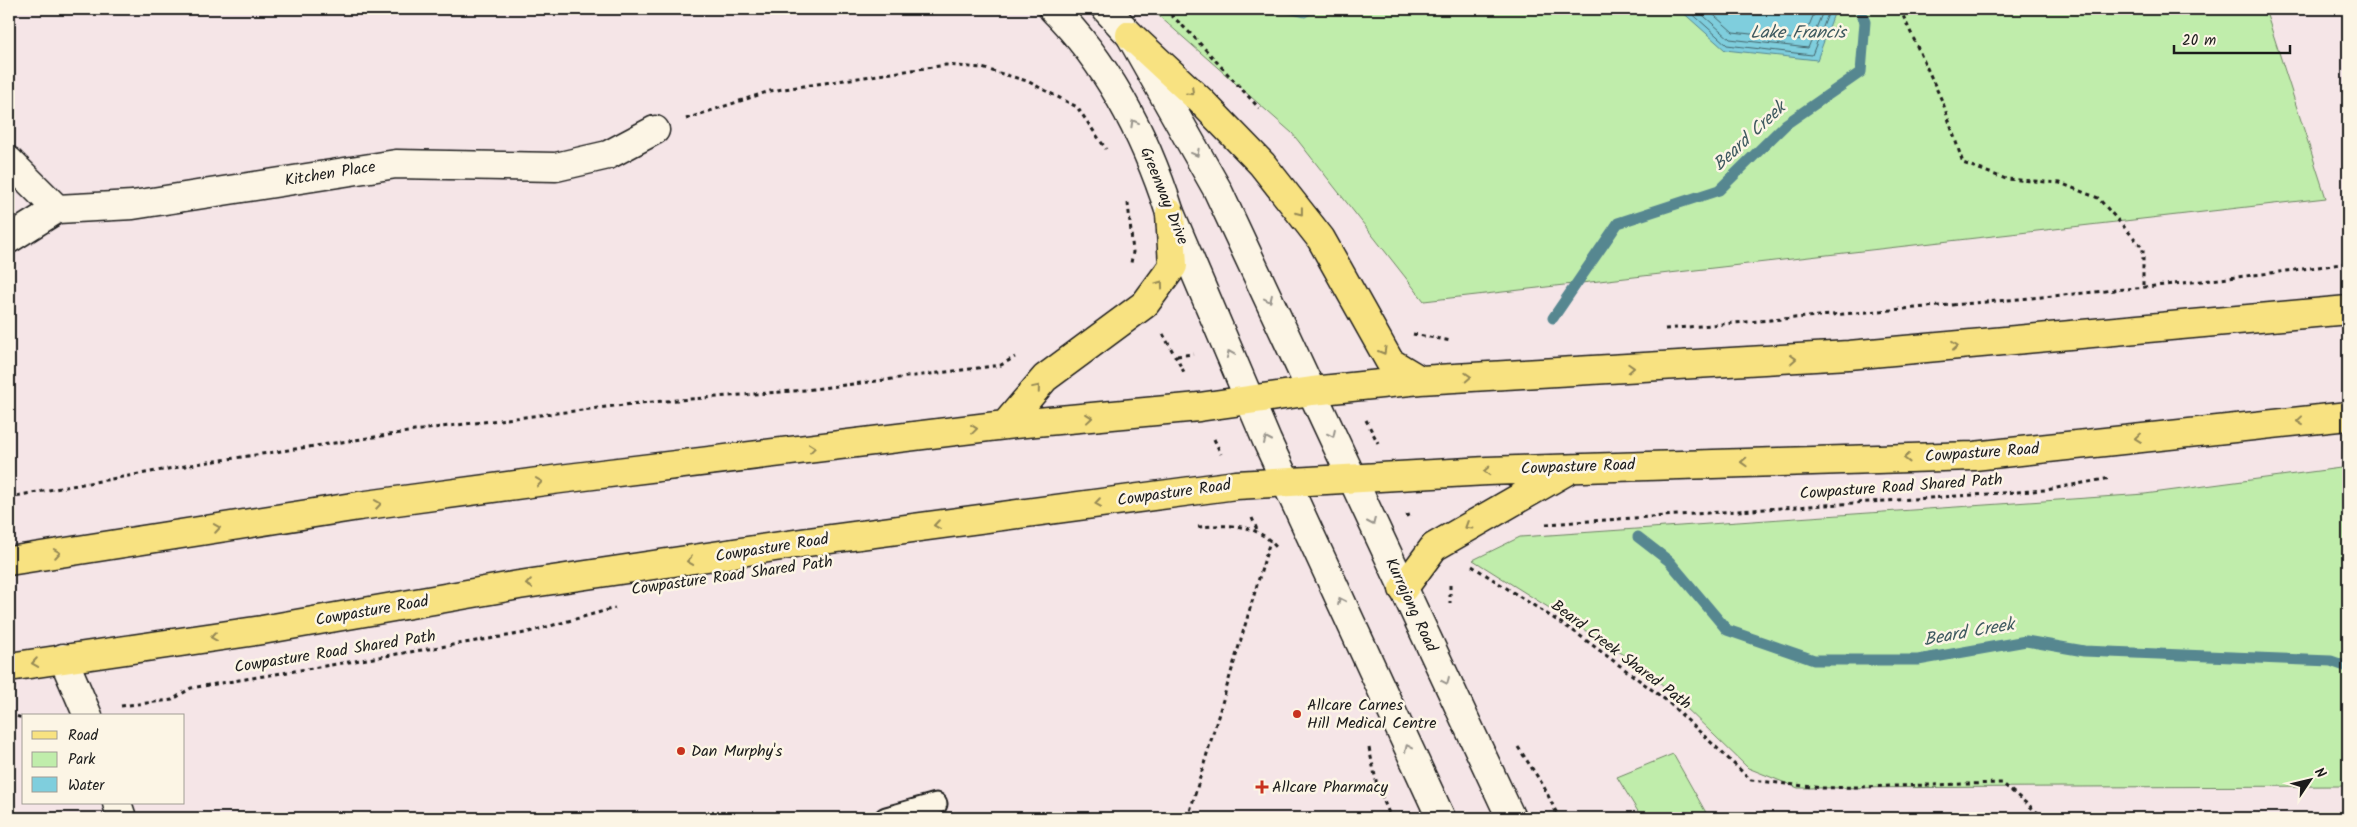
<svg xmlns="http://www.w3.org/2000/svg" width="2357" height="827" font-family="Kalam,sans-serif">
<rect width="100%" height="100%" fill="#f5e5e7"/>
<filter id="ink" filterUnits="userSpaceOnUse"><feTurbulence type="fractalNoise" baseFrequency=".02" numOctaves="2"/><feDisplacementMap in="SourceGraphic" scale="10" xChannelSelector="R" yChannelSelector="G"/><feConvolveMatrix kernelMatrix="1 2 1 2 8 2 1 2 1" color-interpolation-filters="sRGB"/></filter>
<g filter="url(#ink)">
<!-- green -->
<path fill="#c0edab" stroke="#6e8464" d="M1151 9H2265L2326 198 1424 301 1292 133Z
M2348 467V786L1798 788 1748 768 1645 668 1473 560 1520 537 2145 494Z
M1673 754 1709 818H1642L1617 777Z"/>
<!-- water -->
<path fill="#7fcedd" stroke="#578790" d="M1272 9H1320L1305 17Z
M1679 9H1834L1835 11 1817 60 1725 50Z"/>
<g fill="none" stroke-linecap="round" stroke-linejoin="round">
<!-- shore -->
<path stroke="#446369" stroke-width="1" d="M1687 9 1727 45 1812 55 1830 9
M1696 9 1730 39 1808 48 1824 9
M1707 9 1733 32 1803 40 1816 9"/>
<!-- stream -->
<path stroke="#578790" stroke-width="11" d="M1553 318 1618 223 1719 190 1786 124 1861 72 1865 22 1860 9
M1638 537 1669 561 1727 630 1814 660H1918L2026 641 2084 651 2331 661 2348 667"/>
<defs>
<path id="lane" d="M886 818 936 804"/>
<path id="street" d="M9 161 57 209
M9 239 57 209 133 205 396 164 556 167 608 155 655 130
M63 658 88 716
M117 803 122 818"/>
<path id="secondary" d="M1053 9C1109 65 1146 138 1170 213L1267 441 1441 818
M1106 9 1130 35 1217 189 1511 818"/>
<path id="primary" d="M1130 35 1201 101 1262 164 1321 239 1390 362 1420 380
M1005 425 1045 378 1145 304 1173 266 1170 213
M9 561 359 506 560 479 1005 425 1199 407 1312 391 1420 380 1849 355 2348 310
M1403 589 1434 547 1568 470
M9 667 262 630 519 585 808 542 1236 485 1487 471 1974 456 2348 416"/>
</defs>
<!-- lane casing -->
<use href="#lane" stroke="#1c1c1c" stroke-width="25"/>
<!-- street casing -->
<use href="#street" stroke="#1c1c1c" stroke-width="31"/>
<!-- secondary casing -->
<use href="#secondary" stroke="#1c1c1c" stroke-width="31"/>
<!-- primary casing -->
<use href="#primary" stroke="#1c1c1c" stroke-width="31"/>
<!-- path -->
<path stroke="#1c1c1c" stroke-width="3" stroke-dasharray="4 4" stroke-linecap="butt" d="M1165 9 1193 36 1259 108
M1900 9 1943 103 1963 163 2006 179 2060 183 2098 198 2143 248V285
M686 119 770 91 946 65 982 68 1027 81 1077 107 1106 149
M1128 203 1133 252 1131 263
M1665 329C1892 309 2122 294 2348 263
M1163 334 1185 374
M1413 334 1451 341
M1177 356 1193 354
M1366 420 1378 443
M1214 439 1221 454
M9 497 202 463 441 427 640 403 806 390 1001 365 1015 357
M1406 516 1413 514
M1252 518 1258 532
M1546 524 2046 490 2110 478
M1198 527C1229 525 1255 522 1277 548
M1472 566 1575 632 1667 701 1751 780 1822 788 2002 783 2044 818
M1450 585V603
M121 706 172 700 191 688 525 633 615 608
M9 715 24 718
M1518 747 1543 785 1559 818
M1369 748 1377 785 1391 818
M1188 818 1270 541"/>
<!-- lane -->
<use href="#lane" stroke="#fcf5e5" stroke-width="21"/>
<!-- street -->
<use href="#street" stroke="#fcf5e5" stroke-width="28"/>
<!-- secondary -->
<use href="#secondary" stroke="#fcf5e5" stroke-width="28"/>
<!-- primary -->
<use href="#primary" stroke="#f8e281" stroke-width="28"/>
</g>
<!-- one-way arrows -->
<defs><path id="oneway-chevron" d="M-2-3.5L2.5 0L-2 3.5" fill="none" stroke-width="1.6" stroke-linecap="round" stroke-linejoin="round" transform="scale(1.25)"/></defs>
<g stroke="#958954">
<use href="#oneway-chevron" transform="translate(1191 92) rotate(43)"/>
<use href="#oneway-chevron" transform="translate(1300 212) rotate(52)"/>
<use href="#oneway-chevron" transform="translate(1160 284) rotate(-54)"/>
<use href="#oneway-chevron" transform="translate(1955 346) rotate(-5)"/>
<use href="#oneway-chevron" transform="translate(1383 351) rotate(60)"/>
<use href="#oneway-chevron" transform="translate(1793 359) rotate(-3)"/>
<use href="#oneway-chevron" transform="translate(1631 368) rotate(-3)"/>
<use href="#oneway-chevron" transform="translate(1468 377) rotate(-3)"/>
<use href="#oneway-chevron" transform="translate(1037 388) rotate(-50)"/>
<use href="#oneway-chevron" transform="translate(1089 418) rotate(-6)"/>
<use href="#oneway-chevron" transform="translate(2300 421) rotate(174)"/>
<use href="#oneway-chevron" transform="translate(974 429) rotate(-7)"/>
<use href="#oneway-chevron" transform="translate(2138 438) rotate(174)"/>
<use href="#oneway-chevron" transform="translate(812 448) rotate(-7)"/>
<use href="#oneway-chevron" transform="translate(1907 458) rotate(179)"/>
<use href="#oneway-chevron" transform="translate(1744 462) rotate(178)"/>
<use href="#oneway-chevron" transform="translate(1487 471) rotate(178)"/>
<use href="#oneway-chevron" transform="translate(539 482) rotate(-8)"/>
<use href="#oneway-chevron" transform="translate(1098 503) rotate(172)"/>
<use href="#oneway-chevron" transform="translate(378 504) rotate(-8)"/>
<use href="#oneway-chevron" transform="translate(937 525) rotate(172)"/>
<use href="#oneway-chevron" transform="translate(1468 526) rotate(148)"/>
<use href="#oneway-chevron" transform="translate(217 528) rotate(-9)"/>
<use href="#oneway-chevron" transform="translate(57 553) rotate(-9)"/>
<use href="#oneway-chevron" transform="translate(690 561) rotate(171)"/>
<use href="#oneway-chevron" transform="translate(529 584) rotate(172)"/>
<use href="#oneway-chevron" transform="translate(214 637) rotate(172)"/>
<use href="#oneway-chevron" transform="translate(35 663) rotate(171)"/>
</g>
<g stroke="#97938b">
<use href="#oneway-chevron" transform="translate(1134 123) rotate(-119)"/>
<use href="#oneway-chevron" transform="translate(1196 153) rotate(61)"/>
<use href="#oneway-chevron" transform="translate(1269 299) rotate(65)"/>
<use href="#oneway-chevron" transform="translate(1230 354) rotate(-112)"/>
<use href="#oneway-chevron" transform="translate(1332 434) rotate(64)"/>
<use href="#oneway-chevron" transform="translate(1267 440) rotate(-114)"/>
<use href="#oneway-chevron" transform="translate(1372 522) rotate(66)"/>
<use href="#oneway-chevron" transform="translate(1341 601) rotate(-115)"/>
<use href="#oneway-chevron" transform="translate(1446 681) rotate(65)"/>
<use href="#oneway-chevron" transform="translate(1408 748) rotate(-115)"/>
</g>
</g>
<!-- markers -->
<g fill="#c8321e" stroke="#fcf5e5" stroke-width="2">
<circle cx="1297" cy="714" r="5"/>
<circle cx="681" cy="751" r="5"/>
<path d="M1259.5 779.5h5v5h5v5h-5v5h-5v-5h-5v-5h5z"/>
</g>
<g text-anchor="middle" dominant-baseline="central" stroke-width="5" stroke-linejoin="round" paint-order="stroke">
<!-- street labels -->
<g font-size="16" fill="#1c1c1c" stroke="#fcf5e5">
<text transform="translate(330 174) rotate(-9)">Kitchen Place</text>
<text transform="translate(1164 196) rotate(68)">Greenway Drive</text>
<text transform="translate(1982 453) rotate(-4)">Cowpasture Road</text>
<text transform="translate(1578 467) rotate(-2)">Cowpasture Road</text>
<text transform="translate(1901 487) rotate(-4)">Cowpasture Road Shared Path</text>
<text transform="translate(1174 493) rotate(-8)">Cowpasture Road</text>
<text transform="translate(772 548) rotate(-9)">Cowpasture Road</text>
<text transform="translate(732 576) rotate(-8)">Cowpasture Road Shared Path</text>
<text transform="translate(1411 605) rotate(65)">Kurrajong Road</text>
<text transform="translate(372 611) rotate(-10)">Cowpasture Road</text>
<text transform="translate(335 652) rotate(-9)">Cowpasture Road Shared Path</text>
<text transform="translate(1621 655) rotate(37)">Beard Creek Shared Path</text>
</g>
<!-- poi labels -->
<g font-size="16" fill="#1c1c1c" stroke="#fcf5e5" text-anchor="start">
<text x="1307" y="705">Allcare Carnes<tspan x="1307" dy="18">Hill Medical Centre</tspan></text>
<text x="691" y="751">Dan Murphy's</text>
<text x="1272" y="787">Allcare Pharmacy</text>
</g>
<!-- water labels -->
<g font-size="18" font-style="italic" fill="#3f5a60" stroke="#fcf5e5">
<text x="1798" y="33">Lake Francis</text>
<text transform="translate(1750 137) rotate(-43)">Beard Creek</text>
<text transform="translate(1969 633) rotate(-10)">Beard Creek</text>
</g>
</g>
<!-- margin -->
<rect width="2357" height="827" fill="none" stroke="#fcf5e5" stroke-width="30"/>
<rect x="15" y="15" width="2327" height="797" fill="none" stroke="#1c1c1c" stroke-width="2" filter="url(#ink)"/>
<!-- legend -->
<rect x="22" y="714" width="162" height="90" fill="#fcf5e5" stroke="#a29e95"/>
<rect x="32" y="731" width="25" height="8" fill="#f8e281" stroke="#a29e95"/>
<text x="68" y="740" font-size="15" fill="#1c1c1c">Road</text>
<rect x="32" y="752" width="25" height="15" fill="#c0edab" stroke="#a29e95"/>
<text x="68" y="764" font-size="15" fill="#1c1c1c">Park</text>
<rect x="32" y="777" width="25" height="15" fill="#7fcedd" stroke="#a29e95"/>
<text x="68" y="790" font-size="15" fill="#1c1c1c">Water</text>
<!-- north arrow -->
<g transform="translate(2310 780) rotate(55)" stroke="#fcf5e5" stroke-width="4" paint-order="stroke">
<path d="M0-4L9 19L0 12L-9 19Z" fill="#1c1c1c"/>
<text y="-8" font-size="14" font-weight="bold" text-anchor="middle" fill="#1c1c1c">N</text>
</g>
<!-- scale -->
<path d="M2174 45v8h116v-8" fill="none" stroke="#1c1c1c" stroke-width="2.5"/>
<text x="2182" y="45" font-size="15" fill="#1c1c1c" stroke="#fcf5e5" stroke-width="4" paint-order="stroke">20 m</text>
</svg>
